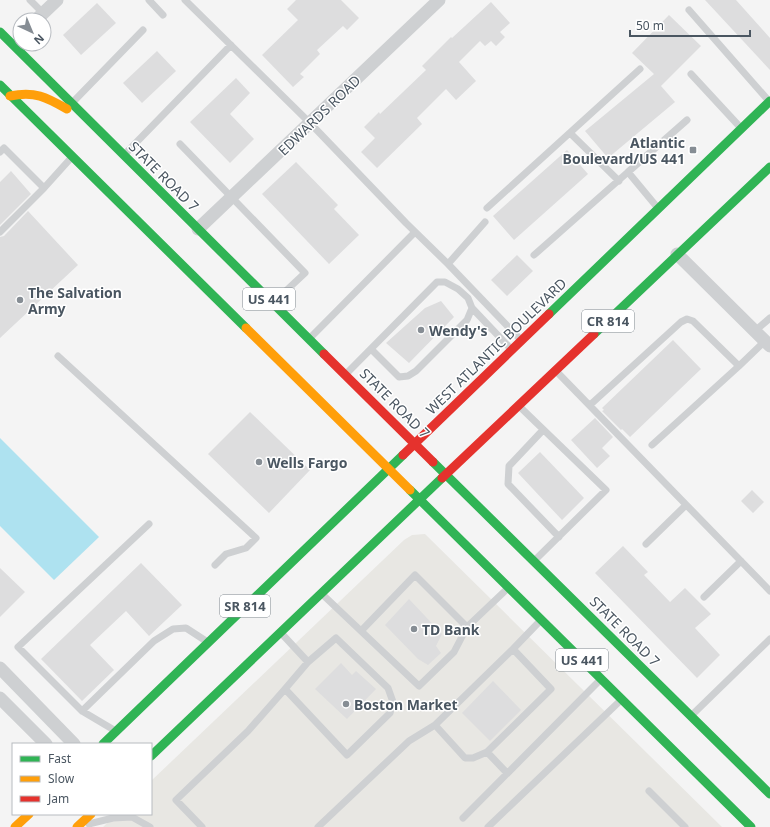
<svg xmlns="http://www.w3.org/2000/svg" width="770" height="827" font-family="'Noto Sans',sans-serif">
<rect width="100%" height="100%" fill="#f4f4f4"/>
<!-- commercial -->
<path fill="#e8e7e3" d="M425 534 722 827H103L117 814H151V781L404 540 412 535Z"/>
<!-- water -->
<path fill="#aee2f0" d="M0 438 99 537 54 580 0 526Z"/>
<!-- building -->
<path fill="#ddddde" d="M296 0H341L359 18 347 30 343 26 317 50 320 54 300 74 304 77 293 87 262 55 298 20 287 9Z
M705 0H736L770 38V70Z
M491 2 510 23 500 32 505 37 496 46 491 41 485 46 480 41 459 62 476 81 456 100 446 89 417 118 422 124 377 168 361 152 375 138 364 127 379 112 380 114 426 70 422 66 451 37 452 38Z
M97 3 116 23 81 55 63 35Z
M669 15 701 46 661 86 675 102 608 158 585 131 654 74 632 53Z
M157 51 176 71 142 103 123 83Z
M236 78 250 93 230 114 254 139 230 163 190 122Z
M567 150 588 174 514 240 493 216Z
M296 162 338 205 334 209 359 235 329 264 262 194Z
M11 171 31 194 0 225V182Z
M28 211 78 265 0 338V237L4 236Z
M517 255 533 271 507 296 491 280Z
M441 301 454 317 409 363 386 343 425 308Z
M673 340 701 369 630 437 622 429 621 430 602 411 604 410 602 408Z
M250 412 310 470 269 513 208 454Z
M595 418 613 437 602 448 610 456 597 468 571 440Z
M540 452 584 498 562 520 518 473Z
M752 490 764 502 753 513 741 501Z
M623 546 648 572 644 575 670 602 685 588 711 614 695 628 720 655 697 678 595 573Z
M141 563 182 605 149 636 126 611 90 645 114 670 82 701 41 659Z
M0 568 25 592 0 617Z
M409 599 442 634 436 646 441 653 428 665 418 659 385 625Z
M341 663 352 675 356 671 376 689 347 719 315 689Z
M493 681 521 710 490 741 462 713Z"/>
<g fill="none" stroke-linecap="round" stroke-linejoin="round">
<!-- lane -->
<path stroke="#ced0d2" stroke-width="7" d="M30 0 43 13
M149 0 163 15
M185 0 310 123 406 223 448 264 520 339
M689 10 768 100
M691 74 740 127
M73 102 143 30
M570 133 619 181
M180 144 305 273 274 302
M0 152 4 148 44 188 71 158
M125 154 231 45
M657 207 628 172 687 120
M487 208 640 69
M0 232 44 188
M534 255 628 172
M448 264 485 222
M755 331 770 318
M310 338 415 232
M371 349 399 377 408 376 416 371 467 320 472 308
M58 356 256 538 246 548 226 554 215 565
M739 366 765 341
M557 372 770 591
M347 373 437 282H445L458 289 468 298 472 308 510 348
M590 405 681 322 687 319 693 321 739 366 652 445
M519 406 606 490 535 560
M543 430 509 466 508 484 559 537
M646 544 686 505
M322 594 361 631
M704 597 741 561
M467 627 415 575 361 631 419 686 454 652 467 627 507 589
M282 634 308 662 285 689 347 755 390 713 393 702 388 688 336 638 308 662
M513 649 551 689 487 752 473 758H465L435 725 513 649 540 621
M82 711 154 641 173 629 186 628 206 641
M693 714 770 639
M114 730 82 711 18 647 149 524
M487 752 507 773
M649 791 685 827
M463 818 600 680
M89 824 113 818 132 817 150 827
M202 827 176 800 248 731 285 689
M318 827 409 741 435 725
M488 827 621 700"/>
<!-- street -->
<path stroke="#ced0d2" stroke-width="13" d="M36 20 57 0
M198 229 439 0
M677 254 770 346
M0 668 74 744
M0 698 46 744"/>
<!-- fast -->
<path stroke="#30b455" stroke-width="9" d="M0 32 324 354
M0 85 246 328
M549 314 770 101
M594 334 770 167
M433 462 770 794
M410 490 751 827
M103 744 403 455
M151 756 442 478"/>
<!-- slow -->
<path stroke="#ff9f0a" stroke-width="9" d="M10 96C35 91 46 97 67 109
M246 328 410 490
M15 827 29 814
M77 827 91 814"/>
<!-- jam -->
<path stroke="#e5322d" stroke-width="9" d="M324 354 433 462
M403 455 549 314
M442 478 594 334"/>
</g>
<!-- markers -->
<g fill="#868d94" stroke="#fff" stroke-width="1.5">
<rect x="689" y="146" width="8" height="8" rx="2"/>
<circle cx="20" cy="300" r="4"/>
<circle cx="421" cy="330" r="4"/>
<circle cx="259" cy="462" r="4"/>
<circle cx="414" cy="629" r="4"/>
<circle cx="346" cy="704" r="4"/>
</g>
<g text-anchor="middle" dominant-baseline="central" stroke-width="3" stroke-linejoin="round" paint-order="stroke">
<!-- shield labels -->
<g fill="#fff" stroke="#808990" stroke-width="1">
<rect x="243" y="288" width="52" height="22" rx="3"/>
<rect x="582" y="310" width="52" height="22" rx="3"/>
<rect x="220" y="595" width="50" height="22" rx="3"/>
<rect x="556" y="649" width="52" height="22" rx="3"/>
</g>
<g font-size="13" font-weight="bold" fill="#4a5661">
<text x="269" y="299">US 441</text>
<text x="608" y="321">CR 814</text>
<text x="245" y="606">SR 814</text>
<text x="582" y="660">US 441</text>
</g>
<!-- street labels -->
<g font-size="14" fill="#4a5661" stroke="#fff">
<text transform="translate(319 115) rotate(-44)">EDWARDS ROAD</text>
<text transform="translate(164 176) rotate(45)">STATE ROAD 7</text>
<text transform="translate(496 346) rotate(-44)">WEST ATLANTIC BOULEVARD</text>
<text transform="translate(395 403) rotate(45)">STATE ROAD 7</text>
<text transform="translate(625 631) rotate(45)">STATE ROAD 7</text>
</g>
<!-- poi labels -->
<g font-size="14" font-weight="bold" fill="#4a5661" stroke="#fff" text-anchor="start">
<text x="685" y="142" text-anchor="end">Atlantic<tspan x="685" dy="16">Boulevard/US 441</tspan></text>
<text x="28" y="292">The Salvation<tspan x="28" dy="16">Army</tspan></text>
<text x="429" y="330">Wendy's</text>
<text x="267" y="462">Wells Fargo</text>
<text x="422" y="629">TD Bank</text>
<text x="354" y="704">Boston Market</text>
</g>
</g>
<!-- legend -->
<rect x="12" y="743" width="140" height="72" fill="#ffffff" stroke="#b7bbc0"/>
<rect x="20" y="756" width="20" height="6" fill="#30b455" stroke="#b7bbc0"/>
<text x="48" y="763" font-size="12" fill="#4a5661">Fast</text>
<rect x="20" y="776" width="20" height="6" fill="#ff9f0a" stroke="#b7bbc0"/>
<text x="48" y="783" font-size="12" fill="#4a5661">Slow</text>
<rect x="20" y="796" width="20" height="6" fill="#e5322d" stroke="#b7bbc0"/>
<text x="48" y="803" font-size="12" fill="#4a5661">Jam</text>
<!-- north arrow -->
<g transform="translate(32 32) rotate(136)"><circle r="19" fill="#ffffff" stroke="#b7bbc0"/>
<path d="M0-3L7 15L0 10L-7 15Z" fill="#868d94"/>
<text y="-6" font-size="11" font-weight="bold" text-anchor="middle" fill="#4a5661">N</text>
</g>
<!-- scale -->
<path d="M630 30v6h120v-6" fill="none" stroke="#4a5661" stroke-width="2"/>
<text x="636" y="30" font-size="12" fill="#4a5661" stroke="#ffffff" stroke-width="3" paint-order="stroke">50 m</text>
</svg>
